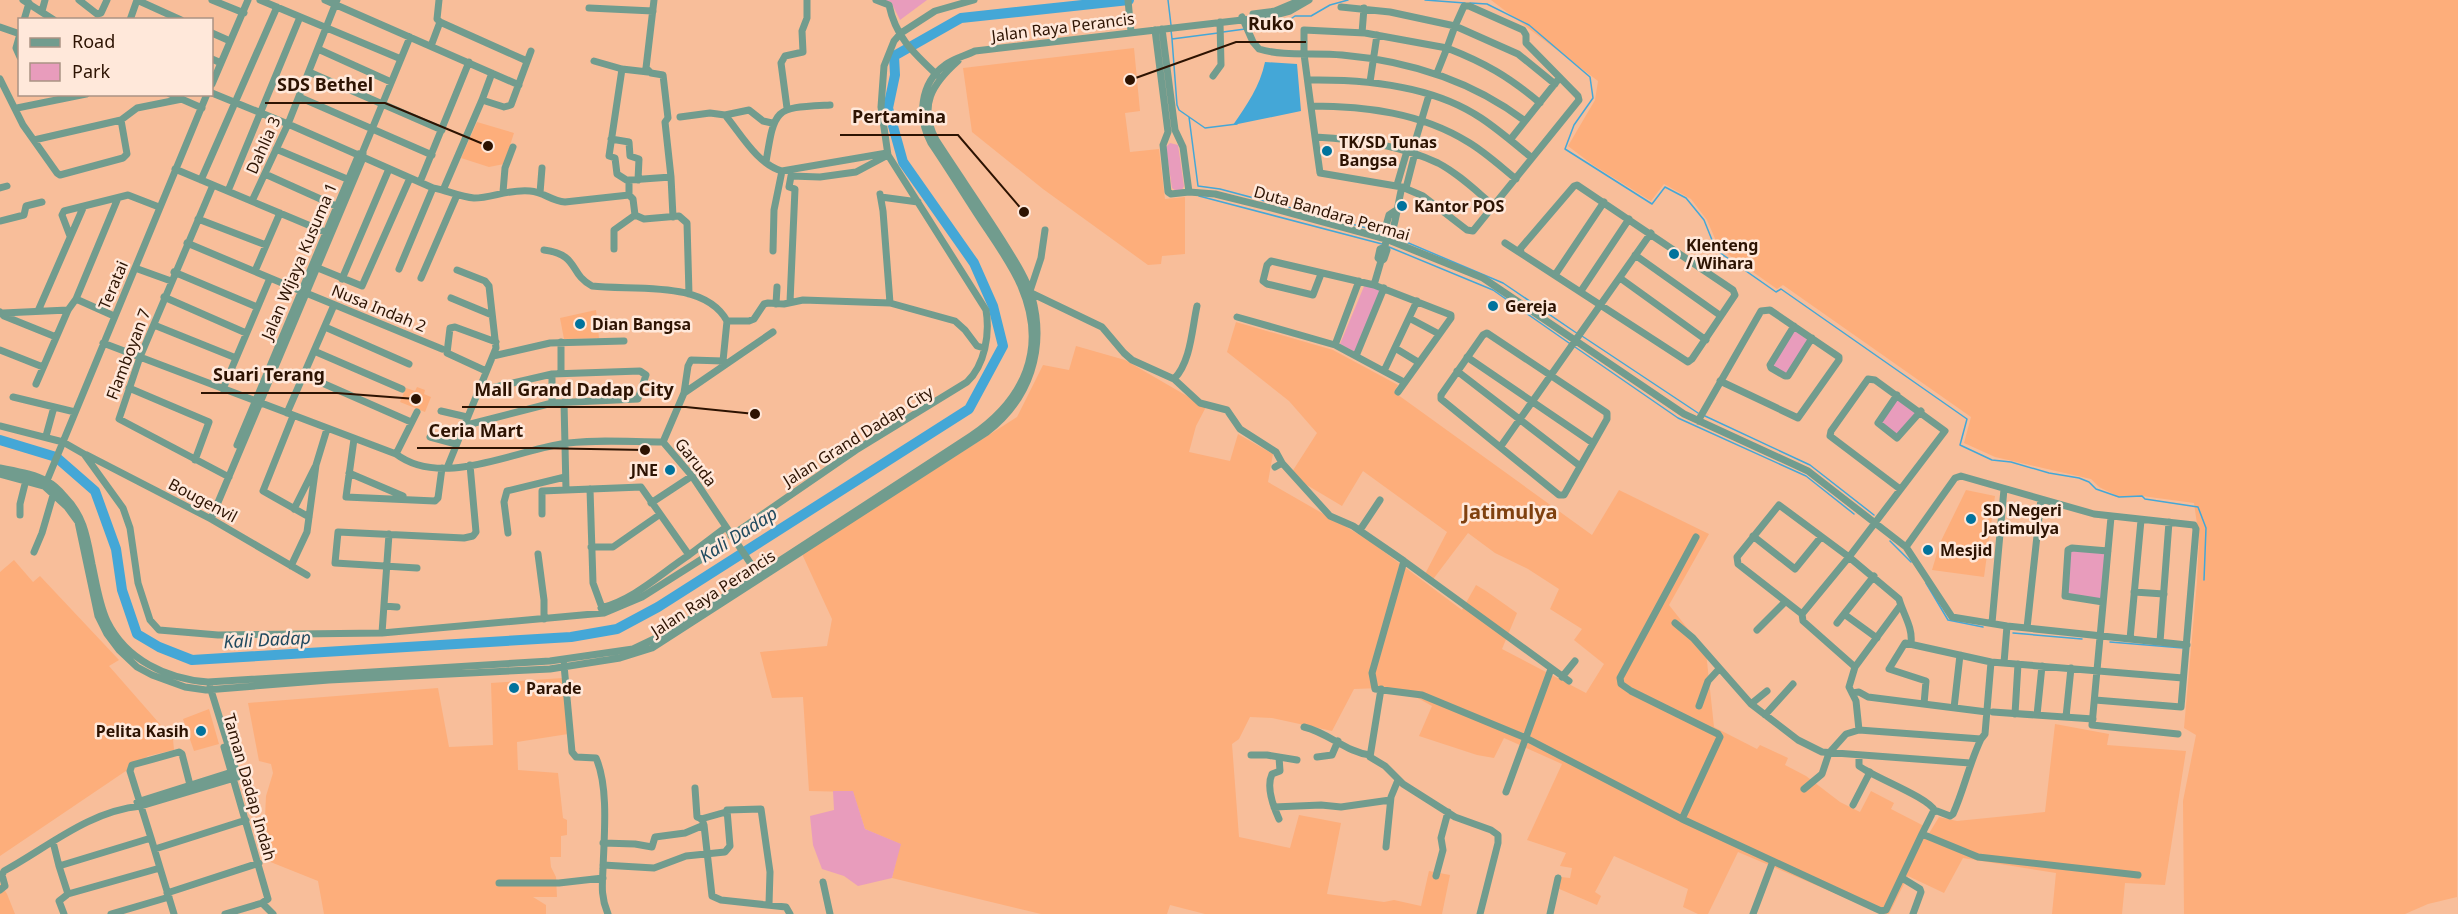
<svg xmlns="http://www.w3.org/2000/svg" width="2458" height="914" font-family="'Noto Sans',sans-serif">
<rect width="100%" height="100%" fill="#f8be9a"/>
<!-- built -->
<path fill="#fdae7b" d="M1491 0H2458L2457 897 2428 904 2405 914H2184L2183 801 2196 735 2184 728 2197 581 2199 538 2194 503 2142 496 2119 497 2099 487 2091 479 1995 457 1964 443 1971 417 1783 285 1777 289 1719 248 1707 220 1691 199 1664 184 1651 201 1593 165 1568 146 1595 100 1598 81Z
M1134 48 1140 111 1125 113 1130 152 1159 149 1165 199 1185 197V254L1162 256 1161 264 1148 265 1043 189 972 132 963 68Z
M477 122 514 133 504 164 489 167 461 158Z
M596 310 599 338 564 339 560 318Z
M1236 322 1333 350 1398 385 1394 392 1592 535 1619 490 1709 534 1669 605 1706 652 1714 727 1757 749 1760 745 1788 758 1785 765 1806 776 1840 802 1860 812 1871 791 1894 803 1891 809 1924 826 1928 835 1939 817 1957 821 2045 812 2055 724 2109 734 2107 745 2186 751 2165 885 2125 883 2122 914H2052L2056 873 1963 858 1944 893 1908 876 1889 914H1884L1738 852 1708 914H1698L1683 907 1688 889 1614 856 1595 892 1601 896 1597 905 1557 888 1561 877 1570 878 1572 868 1560 866 1566 853 1527 840 1562 764 1504 738 1494 758 1477 755 1419 736 1432 706 1416 697 1381 688 1354 689 1332 731 1272 718 1250 717 1239 739 1232 744 1239 837 1290 848 1299 815 1341 823 1327 894 1384 902 1394 900 1421 906 1429 871 1450 875 1442 914H1205L1170 905 1167 914H1041L892 878 900 844 865 829 853 792 809 791 803 697 772 698 760 652 827 646 832 619 802 554 1017 417 1043 365 1069 370 1076 346 1125 360 1206 407 1196 426 1189 452 1230 461 1238 434 1273 454 1268 482 1367 539 1462 610 1476 585 1486 591 1517 613 1502 649 1586 693 1604 664 1574 640 1582 629 1550 609 1559 589 1528 569 1495 553 1468 533 1431 582 1424 576 1447 532 1363 471 1342 506 1290 475 1317 433 1289 401 1227 352Z
M417 387 425 390 424 394 431 397 425 412 400 402 406 388 415 391Z
M1966 490 1995 496 1984 577 1932 570 1940 543Z
M14 560 33 582 40 576 119 660 109 666 173 739 174 750 148 756 0 856V572Z
M563 678 568 734 517 742 518 770 558 773 563 818 567 820V835L561 836V857H550L551 867 556 877 557 897H533L546 905V914H324L318 881 263 859 266 796 273 773 271 764 259 761 248 703 438 688 449 747 493 745 491 683Z
M209 709 219 744 194 751 183 719Z
M0 883 7 894 15 914H0Z"/>
<!-- green -->
<path fill="#e89cbc" d="M884 0H927L900 20 891 2Z
M1170 143 1178 145 1184 186 1182 190 1176 191 1172 188 1166 147Z
M1365 284 1380 290 1355 352 1340 344Z
M1794 330 1809 341 1785 375 1771 366Z
M1896 399 1916 413 1899 438 1879 423Z
M2070 549 2105 553 2101 601 2066 596Z
M833 791H853L865 829 901 844 892 878 858 886 844 876 822 869 813 845 810 816 834 810Z"/>
<!-- water -->
<path fill="#44a7d7" d="M1265 62 1297 64 1301 111 1233 125C1247 105 1260 86 1265 62Z"/>
<g fill="none" stroke-linecap="round" stroke-linejoin="round">
<!-- stream -->
<path stroke="#44a7d7" stroke-width="1.5" d="M1168 0 1171 25
M1425 0 1465 3
M1470 3 1487 4 1529 25 1590 77 1593 98 1574 125 1565 149 1652 204 1665 187 1686 198 1704 220 1716 250 1776 292 1781 289 1967 419 1960 445 1992 460 2011 462 2049 473 2079 478 2089 482 2096 489 2119 497 2142 496 2145 499 2198 507 2206 528 2204 580
M1249 28 1285 23 1295 16H1311L1330 5 1348 0
M1171 30 1172 39 1218 33
M1223 32 1245 29
M1172 39 1177 105 1179 110 1205 128 1237 124
M1189 117 1198 186 1220 189 1385 233
M1199 196 1382 244
M1392 236 1503 283 1578 334
M1389 247 1493 290 1569 343
M1582 336 1698 413
M1575 347 1678 418 1806 476 1854 514
M1705 416 1810 465 1874 515
M1890 541 1911 562
M1926 583 1948 620 1983 627
M2013 633 2082 639
M2110 642 2183 648"/>
<!-- river -->
<path stroke="#44a7d7" stroke-width="10" d="M0 440 56 457 95 491 116 549 122 590 137 634 159 647 192 660 571 637 617 629 658 607 969 409 1003 346 993 306 974 263 903 162 888 108 895 75 894 56 961 18 1129 0"/>
<!-- minor -->
<path stroke="#719c8e" stroke-width="7" d="M23 0 54 20
M79 0 97 14 101 13 107 0
M137 0 181 20
M212 0 244 13
M260 0 401 59
M325 0 519 85
M439 0 437 19 440 22
M654 0 646 68 651 73 663 75 668 118 665 122 671 177 629 180V195L633 199 635 215 644 219 679 216 687 223 689 294
M876 0 889 5C896 38 914 53 937 75
M1128 0 1131 32
M1341 7 1390 12 1455 26 1447 48 1365 33 1304 30V54L1315 137C1357 139 1400 145 1438 163 1459 174 1476 191 1494 206
M589 8 653 11
M42 11 45 0
M1253 14 1275 11 1301 0
M1242 17 1253 42 1259 49C1285 57 1315 52 1342 55 1409 61 1471 80 1525 121
M24 20 29 3
M130 20 137 0
M0 27 20 34
M1162 29 1175 130 1183 147 1189 192
M1155 30 1168 132 1163 145 1168 192 1171 194 1189 192 1215 194 1283 211 1386 239 1483 278 1684 414 1808 471 1906 547 1952 617 2007 626 2187 645
M212 33 230 41
M1362 33 1364 8
M20 34 16 48 20 57
M431 46 440 22 527 61
M318 49 391 82
M212 59 221 63
M594 61 622 69 648 72
M622 69 609 156 615 158 617 174 628 181
M309 72 442 130
M1437 73 1447 48C1485 63 1508 76 1540 103
M1213 76 1221 65 1220 22
M0 79 23 125 57 173 60 175 123 158 127 154 121 120 34 140
M1308 80C1366 79 1432 85 1481 118 1499 130 1515 144 1532 158
M1370 82 1377 35
M212 84 248 0
M212 93 288 124 433 188C447 190 459 197 474 198 492 198 508 189 530 191 544 192 551 201 565 202L629 195
M170 94 202 108
M299 97 432 155
M482 100 492 73
M1311 106C1366 106 1421 113 1468 142 1485 152 1500 166 1516 179
M17 108 86 94
M787 108 781 63 785 56 803 52 802 31 807 18V0
M725 115 749 110 763 121 772 123
M680 117 710 113 725 115C741 134 757 164 782 171L887 153
M121 120 137 108 182 99
M1315 137 1320 173 1402 187
M611 139 629 142 630 156 639 159 638 180
M1510 140 1557 81
M276 149 347 179
M1412 152 1429 95
M766 162C775 106 775 108 830 105
M175 169 325 232
M265 174 336 206
M671 177 673 217
M201 180 277 7
M420 182 469 62
M213 185 140 357 119 419 229 477
M1397 185 1407 151
M0 188 7 186
M444 188 482 100 504 107 511 105 531 51
M1406 188 1415 153
M228 191 300 17
M503 192 505 168 513 147
M540 193 542 168
M880 194 883 211 890 303
M881 197 918 202
M252 201 288 124 337 0
M198 219 266 245
M0 221 24 215 26 206 42 202
M1387 233 1392 232C1397 217 1398 202 1402 187L1423 196 1467 230 1473 231 1579 100 1578 96 1526 43V35L1523 30 1469 6H1464L1455 26 1518 54 1555 84
M70 236 62 215 64 211 128 195 159 207
M187 243 301 291
M1505 243 1688 362 1692 359 1735 295 1733 290 1577 185 1574 186 1520 249 1521 252
M614 249V230L635 215
M544 250C580 255 568 273 592 286 633 291 704 279 727 321L723 361 691 360 688 366 684 393
M773 251 774 210 782 171
M1635 255 1721 316
M1381 261 1378 258 1380 249 1385 247 1387 233 1385 229 1389 215 1395 211
M313 266 362 286 410 178
M135 268 171 281
M399 269 433 188
M255 271 280 213
M174 272 257 307
M1321 274 1313 295 1267 284 1263 281 1267 265 1271 261 1374 285 1451 315V318L1398 392
M1555 275 1604 202
M421 278 457 195
M1620 278 1706 340
M342 279 389 169
M1374 285 1381 261 1384 259 1387 250 1385 247
M1030 291 1041 258 1045 230
M1581 291 1629 219
M1029 292 1102 327 1124 353 1132 360 1174 379 1200 403 1227 410 1240 429 1276 452 1282 463
M306 293 442 349
M164 297 246 333
M451 298 492 315
M76 299 114 316
M790 302 795 189 789 187 791 176 820 177 856 172 888 155
M776 304 777 287
M38 311 83 208
M0 312 4 316 56 337
M3 313 68 310
M1237 317 1335 345 1404 382
M1409 318 1439 334
M727 321H749L754 319 764 304 768 303 784 304 803 300 890 303 955 321 965 330 977 346 984 348
M154 325 236 358
M1794 326 1770 365 1771 368 1785 376H1788L1812 338
M325 327 409 364
M1487 333 1607 413V419L1564 495H1559L1441 399V395L1483 335Z
M561 342V373
M103 343 396 454C441 488 511 452 561 444 591 439 631 442 663 442
M1335 345 1359 281
M1395 348 1418 362
M0 350 43 367
M314 351 402 389
M493 356 550 343 624 341
M1356 356 1384 288
M1467 357 1593 443
M486 371 447 353 450 328 455 327 496 342
M640 371 646 375 638 399 552 403V374Z
M1384 371 1417 301
M1457 371 1580 466
M304 375 411 422
M1174 379C1191 362 1192 328 1197 306
M36 384 68 310 76 299 118 198
M129 388 209 422 195 460
M223 389 270 278
M478 391 552 374
M1897 395 1878 423 1897 438 1921 411
M13 397 75 412
M564 402 566 490 641 487 689 555 726 527
M441 411 467 417
M287 413 334 305
M293 416 263 491 309 517
M1698 421 1761 311 1770 310 1839 357V360L1798 418 1720 381
M0 426 63 442 84 454 123 508 130 528 138 583 150 620 159 630 218 635 382 633 604 613 642 597 713 552 716 548 711 539
M463 426 552 403
M46 436 54 407
M430 437 456 444
M354 439 346 497 435 501 438 498 442 468
M663 442 692 476 759 576
M663 442 684 393 773 332
M237 445 359 154
M1501 446 1651 233
M396 454 417 412
M87 455 211 519 307 575
M1275 467 1282 463 1330 516 1353 526 1404 561 1372 673 1375 689 1422 695 1526 738 1682 819 1881 911 1886 910 1922 834 1978 857 2138 875
M0 468C15 471 35 474 48 482 55 485 60 491 65 497 84 516 87 538 92 564 96 582 99 604 107 621 126 660 167 679 208 682L550 661 633 649 675 629 971 436C1024 400 1048 349 1021 286 1011 263 995 241 981 220 964 194 948 168 931 143 917 117 920 83 945 65 954 58 965 56 975 51L1268 17 1290 11 1309 0
M447 468 496 348 489 286 485 281 457 270
M349 473 403 496
M0 474 44 486 67 507 78 522 98 616 107 634 119 650 137 667 152 675 185 687 206 690 329 680 550 669 620 658 652 648 987 432C1030 399 1046 349 1032 297 1026 277 1013 258 1002 240 981 207 958 174 936 140 918 106 932 84 958 61
M46 483 207 94
M590 489 593 583 604 613
M1900 489 1830 436 1831 431 1868 379 1875 380 1945 431 1849 557 1899 599C1903 614 1913 627 1911 643
M651 503 692 476
M294 509 315 467
M542 514V491L566 490
M20 515V504L26 480
M2111 517 2092 725 2178 734
M211 519 363 158V151L410 37
M1360 530 1380 500
M508 533 504 502 507 491 565 477
M731 536 856 450 967 382C985 365 990 334 986 310L888 155 881 107 884 66 894 41 901 33 935 11 974 0
M1753 536 1795 569 1821 537
M591 547H613L659 515
M1906 547 1955 478 1961 476 2094 514 2194 525 2196 529 2181 707 2095 700
M34 552 42 533 54 492
M538 554 544 600V619
M1404 561 1569 681
M291 566 307 532 316 465 327 429
M417 568 335 563 338 532 464 538 473 536 476 532 470 465
M2134 592 2164 594
M2103 602 2065 596 2068 550 2072 548 2108 551
M384 606 397 607
M601 608C635 599 660 574 689 555
M1802 614 1849 557 1779 505 1737 557 1738 564 1802 614 1803 621 1855 667
M1844 614 1877 638
M1675 623 1693 638 1751 704 1798 740 1822 752 1970 763
M1837 623 1874 576
M1992 623 2004 489
M2027 628 2041 499
M1757 630 1785 602
M382 633 389 534
M2130 639 2141 520
M2160 642 2169 522
M2004 663 2007 626
M564 665 572 752 576 757 596 758C609 787 604 837 603 869 602 886 601 898 608 914
M1562 677 1575 661
M1381 689 1370 757 1385 766 1403 784 1455 817 1491 830 1498 835V843L1480 914
M1852 693 1859 692 1868 697 1987 712
M1751 704 1767 691
M1924 704 1926 681 1889 669 1905 643 1991 662 2183 678
M1699 706 1708 681 1719 669
M1954 708 1960 655
M1993 712 2093 719
M2015 714 2018 664
M1765 715 1793 684
M2037 715 2042 666
M2066 717 2071 668
M1304 727C1329 733 1346 752 1370 755
M1859 730 1856 701 1849 687 1855 667 1900 606
M224 747 268 899 262 903 225 914
M1251 755H1267L1297 760
M1859 756V766C1875 778 1928 797 1935 811
M1317 757 1332 755 1338 741
M695 788 697 817 702 819 704 825 712 896 721 900 786 907 790 914
M1804 789 1822 774 1829 753 1846 734 1859 730 1981 739 1985 734 1991 662
M1506 792 1551 669
M137 802 235 771
M1853 805 1870 772
M1274 807 1321 805 1341 807 1390 800
M701 819 726 812
M1279 819C1273 806 1266 787 1272 774L1280 771 1279 757
M1682 819 1720 737 1718 734 1631 691 1621 684 1620 678 1696 537
M1922 834 1933 812 1937 811 1950 816 1953 814C1964 790 1969 764 1981 739
M151 838 160 868 68 894 59 866 151 838 130 771 132 765 179 752 182 754 190 785
M53 842 59 866
M603 843 635 844 652 847 655 837 685 833 704 825
M1386 847 1391 797 1398 780
M155 849 246 820
M603 865 654 868 686 856 725 852 730 846 727 810 761 809 770 872 769 904
M160 868 174 914
M1436 876 1443 850 1441 838 1448 812
M1902 878 1920 889 1921 892 1913 914
M823 882 830 914
M499 883H559L603 878
M0 890 5 886 2 875 4 871C48 847 89 811 141 806L238 777 210 687
M167 893 259 863
M262 903 273 914
M64 914 59 901 68 894
M111 914 169 897
M1550 914 1558 878
M1753 914 1773 861"/>
</g>
<!-- markers -->
<g fill="#00739d" stroke="#ffe8da" stroke-width="2">
<circle cx="1327" cy="151" r="6"/>
<circle cx="1402" cy="206" r="6"/>
<circle cx="1674" cy="254" r="6"/>
<circle cx="1493" cy="306" r="6"/>
<circle cx="580" cy="324" r="6"/>
<circle cx="670" cy="470" r="6"/>
<circle cx="1971" cy="519" r="6"/>
<circle cx="1928" cy="550" r="6"/>
<circle cx="514" cy="688" r="6"/>
<circle cx="201" cy="731" r="6"/>
</g>
<g text-anchor="middle" dominant-baseline="central" stroke-width="5" stroke-linejoin="round" paint-order="stroke">
<!-- street labels -->
<g font-size="16" fill="#2d1302" stroke="#ffe8da">
<text transform="translate(1063 27) rotate(-7)">Jalan Raya Perancis</text>
<text transform="translate(263 145) rotate(-66)">Dahlia 3</text>
<text transform="translate(1332 213) rotate(16)">Duta Bandara Permai</text>
<text transform="translate(299 261) rotate(-67)">Jalan Wijaya Kusuma 1</text>
<text transform="translate(113 285) rotate(-67)">Teratai</text>
<text transform="translate(379 308) rotate(22)">Nusa Indah 2</text>
<text transform="translate(128 354) rotate(-69)">Flamboyan 7</text>
<text transform="translate(858 436) rotate(-32)">Jalan Grand Dadap City</text>
<text transform="translate(696 462) rotate(52)">Garuda</text>
<text transform="translate(203 500) rotate(28)">Bougenvil</text>
<text transform="translate(713 593) rotate(-33)">Jalan Raya Perancis</text>
<text transform="translate(250 787) rotate(74)">Taman Dadap Indah</text>
</g>
<!-- poi labels -->
<g font-size="16" font-weight="bold" fill="#2d1302" stroke="#ffe8da" text-anchor="start">
<text x="1339" y="142">TK/SD Tunas<tspan x="1339" dy="18">Bangsa</tspan></text>
<text x="1414" y="206">Kantor POS</text>
<text x="1686" y="245">Klenteng<tspan x="1686" dy="18">/ Wihara</tspan></text>
<text x="1505" y="306">Gereja</text>
<text x="592" y="324">Dian Bangsa</text>
<text x="658" y="470" text-anchor="end">JNE</text>
<text x="1983" y="510">SD Negeri<tspan x="1983" dy="18">Jatimulya</tspan></text>
<text x="1940" y="550">Mesjid</text>
<text x="526" y="688">Parade</text>
<text x="189" y="731" text-anchor="end">Pelita Kasih</text>
</g>
<!-- water labels -->
<g font-size="18" font-style="italic" fill="#214a5f" stroke="#ffe8da">
<text transform="translate(738 534) rotate(-32)">Kali Dadap</text>
<text transform="translate(267 639) rotate(-3)">Kali Dadap</text>
</g>
<!-- quarter labels -->
<g font-size="20" font-weight="bold" fill="#80410f" stroke="#ffe8da">
<text x="1510" y="511">Jatimulya</text>
</g>
</g>
<!-- callouts -->
<path fill="none" stroke="#2d1302" stroke-width="2" d="M1130 80L1236 42H1306M488 146L385 103H265M1024 212L958 135H840M416 399L337 393H201M755 414L686 407H462M645 450L536 448H417"/>
<g fill="#2d1302" stroke="#ffe8da" stroke-width="2">
<circle cx="1130" cy="80" r="6"/>
<circle cx="488" cy="146" r="6"/>
<circle cx="1024" cy="212" r="6"/>
<circle cx="416" cy="399" r="6"/>
<circle cx="755" cy="414" r="6"/>
<circle cx="645" cy="450" r="6"/>
</g>
<g font-size="18" text-anchor="middle" font-weight="bold" fill="#2d1302" stroke="#ffe8da" stroke-width="5" stroke-linejoin="round" paint-order="stroke">
<text x="1271" y="30">Ruko</text>
<text x="325" y="91">SDS Bethel</text>
<text x="899" y="123">Pertamina</text>
<text x="269" y="381">Suari Terang</text>
<text x="574" y="396">Mall Grand Dadap City</text>
<text x="476" y="437">Ceria Mart</text>
</g>
<!-- legend -->
<rect x="18" y="18" width="195" height="78" fill="#ffe8da" stroke="#ab9384" stroke-width="1.5"/>
<rect x="30" y="38" width="30" height="9" fill="#719c8e" stroke="#ab9384" stroke-width="1.5"/>
<text x="72" y="48" font-size="18" fill="#2d1302">Road</text>
<rect x="30" y="63" width="30" height="18" fill="#e89cbc" stroke="#ab9384" stroke-width="1.5"/>
<text x="72" y="78" font-size="18" fill="#2d1302">Park</text>
</svg>
